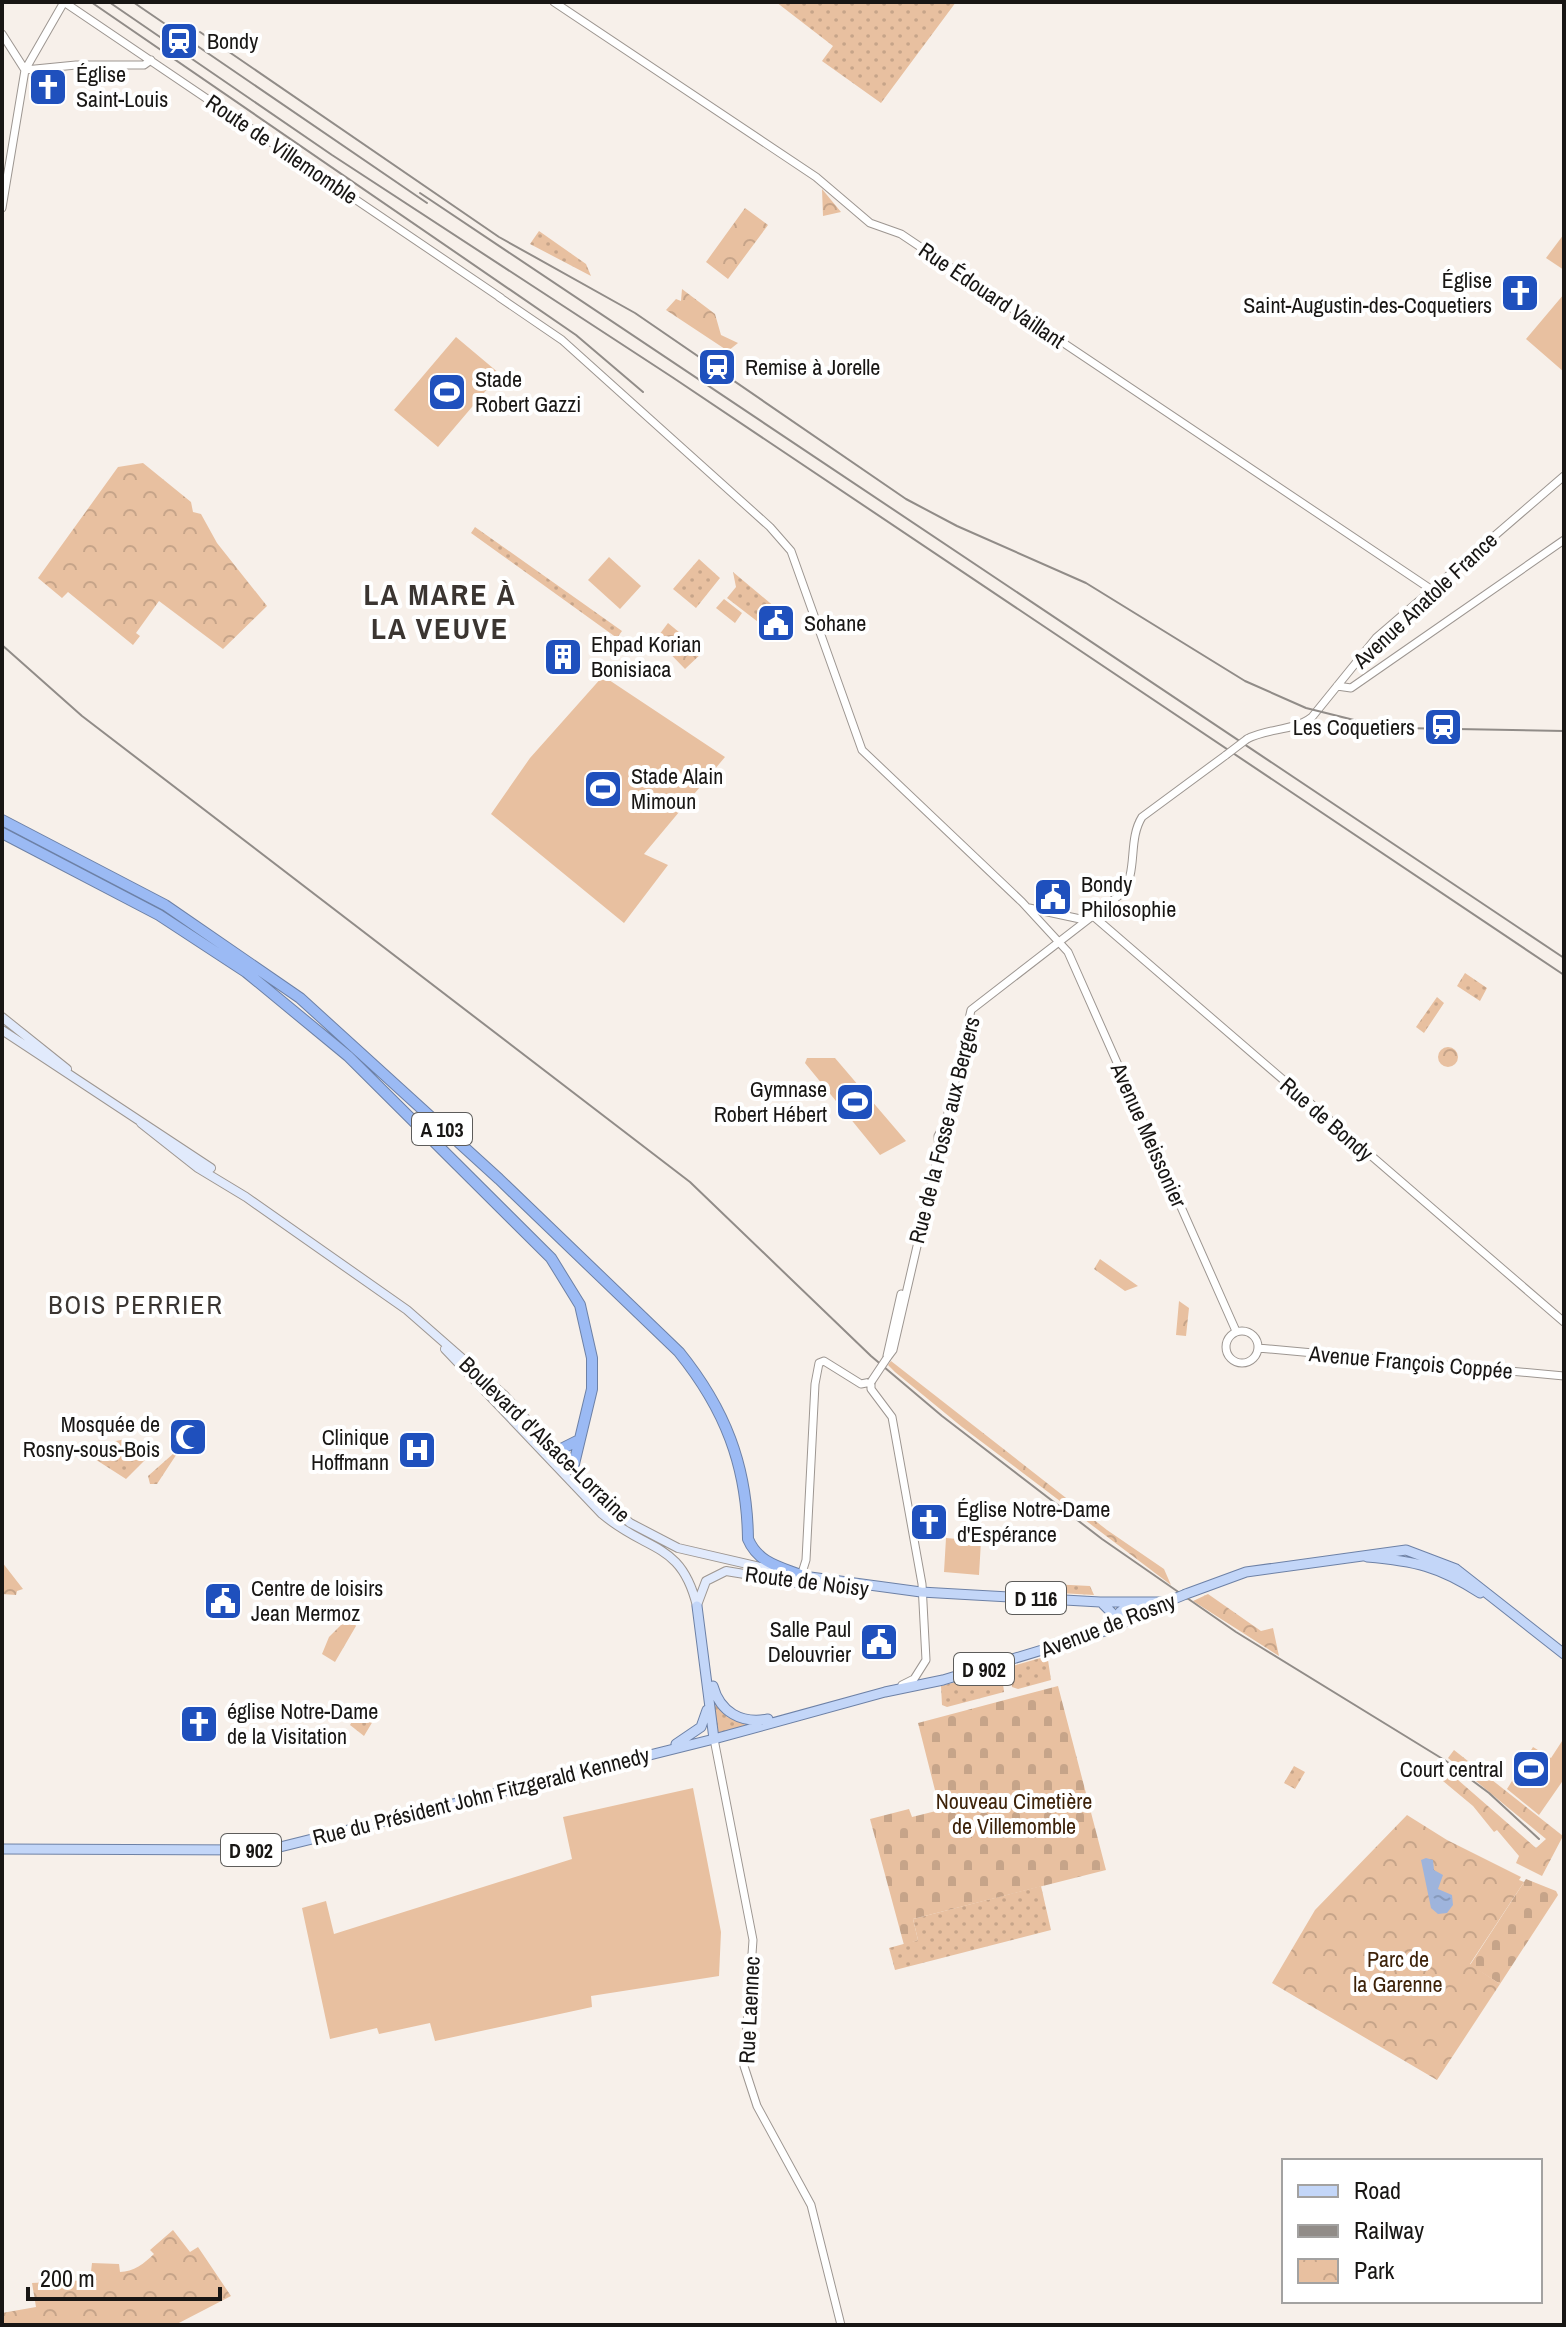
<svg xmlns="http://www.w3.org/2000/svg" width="1566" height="2327" font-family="'Archivo Narrow',sans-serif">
<defs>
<pattern id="grass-dots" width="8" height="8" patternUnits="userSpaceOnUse" patternTransform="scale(2)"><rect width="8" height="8" fill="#e8c0a0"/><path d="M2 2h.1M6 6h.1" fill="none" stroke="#c6a489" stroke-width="1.8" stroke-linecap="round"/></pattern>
<pattern id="cemetery-stones" width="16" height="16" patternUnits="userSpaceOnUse" patternTransform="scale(2)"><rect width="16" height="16" fill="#e8c0a0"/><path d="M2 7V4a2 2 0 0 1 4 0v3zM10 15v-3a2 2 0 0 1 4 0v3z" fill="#c6a489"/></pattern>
<pattern id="park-crowns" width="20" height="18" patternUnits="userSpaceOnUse" patternTransform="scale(2)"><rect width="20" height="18" fill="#e8c0a0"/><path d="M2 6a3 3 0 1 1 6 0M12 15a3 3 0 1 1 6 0" fill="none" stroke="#c6a489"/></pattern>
<pattern id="water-ripples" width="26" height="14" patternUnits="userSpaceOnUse" patternTransform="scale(2)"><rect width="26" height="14" fill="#9eb4dc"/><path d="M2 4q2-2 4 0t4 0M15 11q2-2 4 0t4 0" fill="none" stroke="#879abc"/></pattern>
</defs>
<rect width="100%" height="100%" fill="#f7f0ea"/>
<!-- grass -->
<path fill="url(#grass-dots)" d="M776 2H956L881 103 822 61 833 46Z
M539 231 586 264 591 276 530 244Z
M475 527 622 631 617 638 471 533Z
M699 559 720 578 696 608 673 589Z
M733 572 776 608 762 625 727 598 736 587Z
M1465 973 1487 988 1480 1001 1457 986Z
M1437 997 1444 1003 1424 1033 1416 1027Z
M126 1439 149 1456 126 1479 87 1454 111 1442Z
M182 1446 157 1484H150L148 1476Z
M1031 1583 1090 1586 1094 1595 1026 1591Z
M1044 1657 1048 1660 1051 1680 1018 1689 1012 1687 1009 1667Z
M997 1671 1002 1675 1004 1692 947 1707 942 1705 941 1686Z
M713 1701 727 1717 749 1726 715 1735Z
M362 1703 379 1711 364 1736 350 1725Z
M1294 1766 1305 1772 1295 1789 1284 1783Z
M1041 1886 1051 1930 895 1970 889 1948 918 1940 913 1919Z"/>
<!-- cemetery -->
<path fill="url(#cemetery-stones)" d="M1058 1686 1106 1870 913 1919 918 1940 904 1945 870 1819 909 1809 912 1817 940 1810 918 1723Z
M1526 1879 1556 1891 1558 1895 1500 1984 1470 1965Z"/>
<!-- park -->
<path fill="url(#park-crowns)" d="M822 189 841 212 823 216Z
M745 208 768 225 728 279 706 262Z
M682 289 715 314 721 335 738 343 728 351 666 310 676 299 681 301Z
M143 463 191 502 193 512 201 514 217 543 267 606 223 649 159 601 136 633 140 636 133 645 68 592 62 598 38 578 118 467Z
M668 623 703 652 685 669 656 639Z
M1438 1057a10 10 0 1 1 20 0a10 10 0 1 1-20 0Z
M1100 1259 1138 1286 1125 1291 1094 1269Z
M1179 1301 1189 1308 1186 1336 1176 1335Z
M891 1361 1107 1530 1164 1569 1171 1585 962 1427 895 1372 888 1365Z
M2 1562 23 1589 17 1591 16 1595 2 1594Z
M1208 1594 1261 1631 1273 1628 1279 1656 1193 1601Z
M350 1616 356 1626 335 1662 322 1654 329 1637Z
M1454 1750 1563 1836 1542 1876 1516 1863 1519 1856 1497 1830 1494 1832 1473 1806 1437 1776 1442 1766 1536 1848 1546 1839 1448 1758Z
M1407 1815 1447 1840 1521 1877 1519 1880 1524 1882 1470 1964 1500 1984 1437 2080 1272 1983 1315 1910Z
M173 2230 190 2252 198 2247 231 2296 175 2325H2V2313L36 2307 32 2283 90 2280 92 2263 119 2264 120 2272C133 2272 145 2263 154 2254L150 2250Z"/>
<!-- pitch -->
<path fill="#e8c0a0" d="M1564 234V270L1546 258Z
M1564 294V372L1526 339Z
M456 337 500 374 438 447 394 410Z
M609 557 641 586 620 609 588 580Z
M724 599 742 613 735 623 716 608Z
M603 676 725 757 644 854 668 865 624 923 491 814 530 758Z
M807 1058H835L906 1141 880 1155 805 1063Z
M946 1538 981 1541 979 1575 944 1572Z
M1564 1738V1779L1539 1815 1507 1789 1533 1747 1551 1758Z
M693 1788 721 1932 719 1976 591 1996 592 2007 435 2041 430 2023 379 2034 377 2028 330 2039 302 1908 326 1901 334 1934 572 1859 563 1817Z"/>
<!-- water -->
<path fill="url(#water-ripples)" d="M1426 1858 1433 1860 1434 1870 1443 1875 1438 1889 1452 1895 1453 1905 1447 1913 1438 1914 1431 1908 1421 1860Z"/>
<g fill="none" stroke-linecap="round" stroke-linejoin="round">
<defs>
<path id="tertiary" d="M64 2 501 298
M554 2 816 177 870 223 901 234 1432 590
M2 34 25 70
M25 70 76 65H144L151 60
M2 208 25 70 64 2
M499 297 562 340 770 527 791 551 862 750 1022 902 1068 952 1236 1331
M1337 686 1351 688 1564 540
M1247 739C1268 728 1294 731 1312 717L1376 638 1564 476
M1029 908 1085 920
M1092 915 1564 1322
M1226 1347a16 16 0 1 1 32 0a16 16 0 1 1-32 0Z
M1258 1348 1564 1376
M887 1356 901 1294
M887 1358 893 1350 939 1151 938 1136 946 1122 971 1010 1121 894C1139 873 1127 841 1142 817L1226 755
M800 1579 806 1560 815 1384 819 1363 824 1361 861 1384 871 1382V1389L892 1417 922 1584 926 1660 914 1679 902 1685
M714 1739 753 1940 744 2066 757 2106 811 2205 841 2325"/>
<path id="secondary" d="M2 1017 67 1069
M2 1030 211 1168
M141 1123 198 1168 246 1197 407 1310 504 1395 590 1488 630 1523 678 1548 782 1572
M445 1349 602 1514C648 1553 681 1541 697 1606
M697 1605 706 1581 726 1571 793 1582"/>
<path id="primary" d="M1367 1557C1414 1561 1439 1566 1480 1593
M803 1576 921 1592 1100 1602H1162
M793 1582 838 1587
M1186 1594 1246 1572 1406 1550 1456 1569 1564 1654
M1103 1604 1113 1614 1111 1623 1105 1627
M1131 1604 1120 1612 1131 1621
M697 1606 714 1739
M713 1686C720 1712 741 1724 768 1719
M676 1744 701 1727 707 1710
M2 1849 253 1850 280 1847 714 1739 885 1692 943 1680 1108 1630 1169 1601"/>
<path id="motorway" d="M2 820 165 905 300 998 499 1179 679 1352C725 1409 747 1465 748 1539 758 1563 780 1567 803 1576
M2 833 159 915 246 972 348 1056 551 1258 580 1305 592 1358V1389L573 1468
M557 1451 577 1441"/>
</defs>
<!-- tertiary casing -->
<use href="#tertiary" stroke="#9d9691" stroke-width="9"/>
<!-- secondary casing -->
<use href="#secondary" stroke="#9d9691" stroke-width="10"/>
<!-- primary casing -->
<use href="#primary" stroke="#6d81a6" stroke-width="11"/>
<!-- motorway casing -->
<use href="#motorway" stroke="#6d81a6" stroke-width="12"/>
<!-- tertiary -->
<use href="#tertiary" stroke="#fff" stroke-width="7"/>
<!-- secondary -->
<use href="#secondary" stroke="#e1eafc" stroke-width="8"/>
<!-- primary -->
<use href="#primary" stroke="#c3d6f8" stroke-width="9"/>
<!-- motorway -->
<use href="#motorway" stroke="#9bbaf4" stroke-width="10"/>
<!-- tram -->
<path stroke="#918c88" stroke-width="2" d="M91 2 576 335 643 392
M200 32 499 237 635 313 906 499 957 526 1086 583 1245 681 1306 708 1366 723 1401 728 1564 731"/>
<!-- rail -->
<path stroke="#918c88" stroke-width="2" d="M109 2 332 155 672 377 1564 975
M133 2 427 203
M420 193 1564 958
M2 645 82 716 690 1182 871 1356 942 1416 1102 1539 1236 1632 1446 1761 1489 1793 1539 1839"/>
<defs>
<path id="tertiary-bridge" d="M1226 755 1247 739
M871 1382 887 1358"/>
<path id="primary-bridge" d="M1169 1601 1186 1594"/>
</defs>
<!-- tertiary-bridge casing -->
<use href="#tertiary-bridge" stroke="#9d9691" stroke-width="9" stroke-linecap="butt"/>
<!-- primary-bridge casing -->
<use href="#primary-bridge" stroke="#6d81a6" stroke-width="11" stroke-linecap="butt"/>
<!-- tertiary-bridge -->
<use href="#tertiary-bridge" stroke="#fff" stroke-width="7"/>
<!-- primary-bridge -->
<use href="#primary-bridge" stroke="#c3d6f8" stroke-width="9"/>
</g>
<!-- icons -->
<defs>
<symbol id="station-square" viewBox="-11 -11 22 22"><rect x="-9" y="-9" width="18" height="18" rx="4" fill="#1f50bd" stroke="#fff"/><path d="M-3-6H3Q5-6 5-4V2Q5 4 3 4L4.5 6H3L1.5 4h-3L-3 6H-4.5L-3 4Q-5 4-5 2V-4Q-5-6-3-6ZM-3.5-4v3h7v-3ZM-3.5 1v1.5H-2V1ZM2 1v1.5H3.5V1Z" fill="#fff"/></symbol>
<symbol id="church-square" viewBox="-11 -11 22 22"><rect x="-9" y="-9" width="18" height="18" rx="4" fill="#1f50bd" stroke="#fff"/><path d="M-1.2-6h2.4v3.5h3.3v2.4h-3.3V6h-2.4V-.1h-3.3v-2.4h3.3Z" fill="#fff"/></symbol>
<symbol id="stadium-square" viewBox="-11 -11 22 22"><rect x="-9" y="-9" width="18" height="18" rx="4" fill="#1f50bd" stroke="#fff"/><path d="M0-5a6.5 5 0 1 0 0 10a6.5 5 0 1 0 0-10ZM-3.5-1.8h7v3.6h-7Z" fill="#fff"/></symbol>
<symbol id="civic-square" viewBox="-11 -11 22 22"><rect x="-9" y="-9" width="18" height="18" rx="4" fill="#1f50bd" stroke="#fff"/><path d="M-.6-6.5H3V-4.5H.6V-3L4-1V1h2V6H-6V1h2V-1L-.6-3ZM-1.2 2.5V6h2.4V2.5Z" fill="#fff"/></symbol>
<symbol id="building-square" viewBox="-11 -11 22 22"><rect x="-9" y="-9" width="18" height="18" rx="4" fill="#1f50bd" stroke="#fff"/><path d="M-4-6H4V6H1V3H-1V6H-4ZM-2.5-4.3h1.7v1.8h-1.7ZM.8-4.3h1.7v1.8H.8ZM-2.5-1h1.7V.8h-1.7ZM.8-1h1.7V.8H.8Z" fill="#fff"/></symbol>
<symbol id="mosque-square" viewBox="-11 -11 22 22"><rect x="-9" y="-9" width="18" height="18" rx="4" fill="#1f50bd" stroke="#fff"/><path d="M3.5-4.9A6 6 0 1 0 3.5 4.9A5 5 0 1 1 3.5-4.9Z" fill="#fff"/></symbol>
<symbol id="hospital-square" viewBox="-11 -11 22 22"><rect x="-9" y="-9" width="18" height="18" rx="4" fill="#1f50bd" stroke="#fff"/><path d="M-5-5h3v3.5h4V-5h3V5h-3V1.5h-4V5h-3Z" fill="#fff"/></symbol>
</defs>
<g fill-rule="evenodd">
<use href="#station-square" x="157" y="19" width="44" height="44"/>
<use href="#church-square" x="26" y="65" width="44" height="44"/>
<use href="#church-square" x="1498" y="271" width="44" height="44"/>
<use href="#station-square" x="695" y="345" width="44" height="44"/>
<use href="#stadium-square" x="425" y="370" width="44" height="44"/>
<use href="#civic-square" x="754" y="601" width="44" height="44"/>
<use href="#building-square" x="541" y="635" width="44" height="44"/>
<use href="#station-square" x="1421" y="705" width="44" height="44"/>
<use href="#stadium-square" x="581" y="767" width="44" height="44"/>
<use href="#civic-square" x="1031" y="875" width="44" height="44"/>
<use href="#stadium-square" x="833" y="1080" width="44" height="44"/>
<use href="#mosque-square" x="166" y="1415" width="44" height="44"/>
<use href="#hospital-square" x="395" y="1428" width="44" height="44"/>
<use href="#church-square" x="907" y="1500" width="44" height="44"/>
<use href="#civic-square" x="201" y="1579" width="44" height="44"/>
<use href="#civic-square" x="857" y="1620" width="44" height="44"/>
<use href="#church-square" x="177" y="1702" width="44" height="44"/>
<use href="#stadium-square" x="1509" y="1747" width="44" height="44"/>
</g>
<g text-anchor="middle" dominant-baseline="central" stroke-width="8" stroke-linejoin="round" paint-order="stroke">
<!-- shield labels -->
<g fill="#fff" stroke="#5d5c5a" stroke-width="2">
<rect x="412" y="1113" width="60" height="32" rx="6"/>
<rect x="1006" y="1582" width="60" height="32" rx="6"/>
<rect x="954" y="1653" width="60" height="32" rx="6"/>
<rect x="221" y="1834" width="60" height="32" rx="6"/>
</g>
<g font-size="20" font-weight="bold" fill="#181614">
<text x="442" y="1129">A 103</text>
<text x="1036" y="1598">D 116</text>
<text x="984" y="1669">D 902</text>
<text x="251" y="1850">D 902</text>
</g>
<!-- poi labels -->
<g font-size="22" fill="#181614" stroke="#fff" text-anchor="start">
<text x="207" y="41">Bondy</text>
<text x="76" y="74">Église<tspan x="76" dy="25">Saint-Louis</tspan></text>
<text x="1492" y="280" text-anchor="end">Église<tspan x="1492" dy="25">Saint-Augustin-des-Coquetiers</tspan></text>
<text x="745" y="367">Remise à Jorelle</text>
<text x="475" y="379">Stade<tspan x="475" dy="25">Robert Gazzi</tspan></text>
<text x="804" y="623">Sohane</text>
<text x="591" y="644">Ehpad Korian<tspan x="591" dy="25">Bonisiaca</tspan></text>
<text x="1415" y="727" text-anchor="end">Les Coquetiers</text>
<text x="631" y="776">Stade Alain<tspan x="631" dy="25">Mimoun</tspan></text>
<text x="1081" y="884">Bondy<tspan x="1081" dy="25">Philosophie</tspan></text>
<text x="827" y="1089" text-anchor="end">Gymnase<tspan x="827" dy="25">Robert Hébert</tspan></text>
<text x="160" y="1424" text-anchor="end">Mosquée de<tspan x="160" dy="25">Rosny-sous-Bois</tspan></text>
<text x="389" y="1437" text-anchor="end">Clinique<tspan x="389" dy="25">Hoffmann</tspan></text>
<text x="957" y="1509">Église Notre-Dame<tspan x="957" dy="25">d'Espérance</tspan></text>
<text x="251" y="1588">Centre de loisirs<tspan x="251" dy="25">Jean Mermoz</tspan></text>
<text x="851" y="1629" text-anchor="end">Salle Paul<tspan x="851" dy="25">Delouvrier</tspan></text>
<text x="227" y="1711">église Notre-Dame<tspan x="227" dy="25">de la Visitation</tspan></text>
<text x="1503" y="1769" text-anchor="end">Court central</text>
</g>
<!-- street labels -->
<g font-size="22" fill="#181614" stroke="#fff">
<text transform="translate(282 149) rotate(34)">Route de Villemomble</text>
<text transform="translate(992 295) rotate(34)">Rue Édouard Vaillant</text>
<text transform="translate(1425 600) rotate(-43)">Avenue Anatole France</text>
<text transform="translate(1327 1119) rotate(41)">Rue de Bondy</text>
<text transform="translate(944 1130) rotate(-76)">Rue de la Fosse aux Bergers</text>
<text transform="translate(1149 1135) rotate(66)">Avenue Meissonier</text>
<text transform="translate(1411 1362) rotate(5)">Avenue François Coppée</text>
<text transform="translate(545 1439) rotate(44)">Boulevard d'Alsace-Lorraine</text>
<text transform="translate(807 1581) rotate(7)">Route de Noisy</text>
<text transform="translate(1108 1625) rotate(-21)">Avenue de Rosny</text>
<text transform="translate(481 1796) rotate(-14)">Rue du Président John Fitzgerald Kennedy</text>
<text transform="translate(749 2010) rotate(-87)">Rue Laennec</text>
</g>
<!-- park labels -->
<g font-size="22" fill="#3d2209" stroke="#fff">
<text x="1014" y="1801">Nouveau Cimetière<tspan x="1014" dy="25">de Villemomble</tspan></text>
<text x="1398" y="1959">Parc de<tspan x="1398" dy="25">la Garenne</tspan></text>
</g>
<!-- quarter labels -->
<g font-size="26" letter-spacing="2" fill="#3b3531" stroke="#fff">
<text x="136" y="1304">BOIS PERRIER</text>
</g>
<!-- district labels -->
<g font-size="30" font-weight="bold" letter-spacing="2" fill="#3b3531" stroke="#fff">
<text x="440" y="594">LA MARE À<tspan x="440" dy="34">LA VEUVE</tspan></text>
</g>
</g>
<!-- border -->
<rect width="1566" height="2327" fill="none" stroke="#181614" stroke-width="8"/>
<!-- legend -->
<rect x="1282" y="2159" width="260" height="144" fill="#ffffff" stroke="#a3a2a1" stroke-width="2"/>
<rect x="1298" y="2185" width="40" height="12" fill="#c3d6f8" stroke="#a3a2a1" stroke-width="2"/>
<text x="1354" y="2199" font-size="24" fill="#181614">Road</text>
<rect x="1298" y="2225" width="40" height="12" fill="#918c88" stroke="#a3a2a1" stroke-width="2"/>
<text x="1354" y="2239" font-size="24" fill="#181614">Railway</text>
<rect x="1298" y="2259" width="40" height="24" fill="url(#park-crowns)" stroke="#a3a2a1" stroke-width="2"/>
<text x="1354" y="2279" font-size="24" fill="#181614">Park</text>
<!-- scale -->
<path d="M28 2287v12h192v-12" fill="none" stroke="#181614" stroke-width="4"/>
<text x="40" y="2287" font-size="24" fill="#181614" stroke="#ffffff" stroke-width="6" paint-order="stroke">200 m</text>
</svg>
